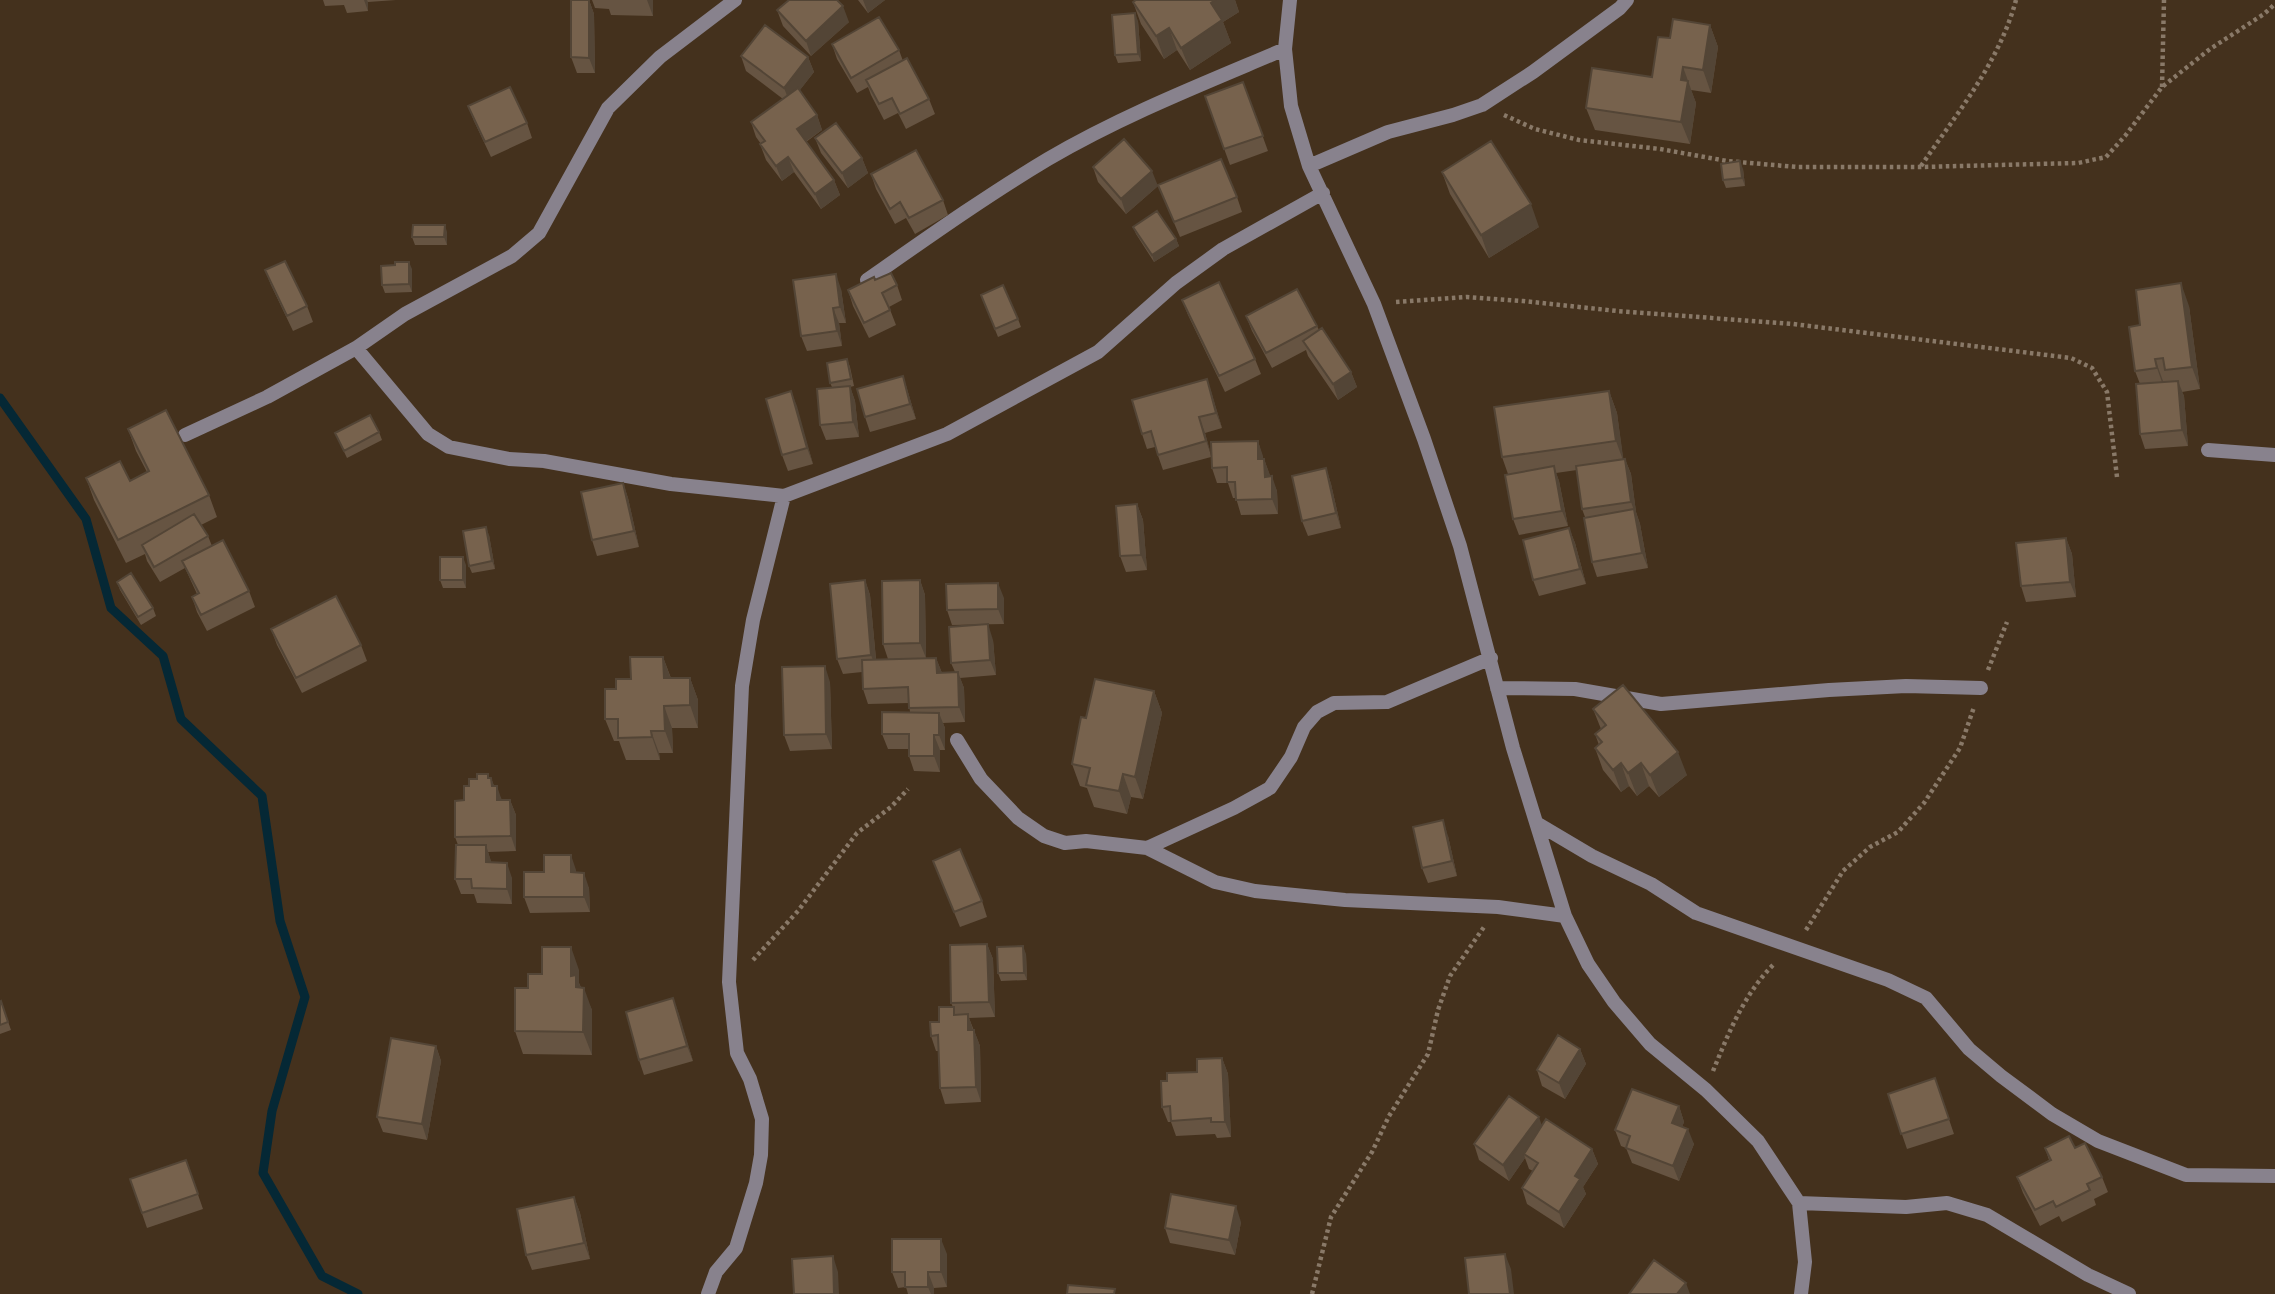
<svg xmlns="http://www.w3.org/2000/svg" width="2275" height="1294" font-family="'Nunito Sans',sans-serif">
<rect width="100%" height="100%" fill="#44311d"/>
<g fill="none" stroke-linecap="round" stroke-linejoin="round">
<!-- stream -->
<path stroke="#052835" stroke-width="9" d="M0 398 86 519 111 608 163 656 181 719 262 796 280 921 305 997 272 1111 263 1173 322 1276 358 1294"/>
<!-- path -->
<path stroke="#897968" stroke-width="4.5" stroke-dasharray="3.5 3.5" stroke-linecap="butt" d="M2162 87 2164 0
M1504 115 1535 129 1579 140 1660 149 1727 161 1797 167H1921L2078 163 2106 157 2125 136 2162 87 2210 49 2264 14 2275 4
M1921 166C1957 113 1999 63 2016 0
M1396 302 1467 297 1523 301 1617 311 1793 324 2071 358 2092 368 2107 392 2117 477
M1988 670 2007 622
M1806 930 1843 871 1870 847 1898 832 1924 803 1960 748 1974 707
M753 960 798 911 857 833 891 807 908 789
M1713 1071C1729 1032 1744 994 1774 964
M1312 1294 1331 1217 1372 1152 1389 1116 1428 1054 1438 1010 1450 976 1484 927"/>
<!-- minor -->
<path stroke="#88828d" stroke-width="14" d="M1290 0 1285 49 1291 106 1309 166 1374 304 1424 439 1460 546 1513 748 1565 916 1588 964 1614 1002 1650 1044 1706 1090 1758 1141 1799 1203 1805 1262 1801 1294
M1309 166 1388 132 1453 115 1482 105 1533 72 1620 8 1627 0
M867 280C927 238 986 196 1048 159 1123 115 1205 83 1285 49
M356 348 428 434 449 447 509 459 544 461 671 484 784 496 947 434 1098 352 1176 283 1223 249 1323 193
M185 435 267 397 356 348 405 314 512 256 539 233 608 108 660 57 735 0
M2208 450 2275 455
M1497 688 1575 689 1661 704 1829 690 1906 686 1981 688
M957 740 981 779 1018 818 1044 836 1065 843 1086 841 1147 848 1215 882 1255 891 1345 900 1498 907 1565 916
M1538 824 1592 856 1651 884 1696 913 1888 980 1926 998 1969 1049 2001 1076 2052 1114 2098 1141 2186 1175 2275 1176
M1147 848 1234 808 1270 788 1291 757 1304 727 1317 712 1334 703 1387 702 1491 658
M1799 1203 1906 1207 1947 1203 1987 1215 2088 1275 2129 1294
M708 1294 716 1272 736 1248 756 1183 761 1155 762 1119 750 1079 737 1053 729 982 742 686 753 620 784 496"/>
</g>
<!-- wall -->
<path fill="#665442" d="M323 0H396L368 2V11L347 13 344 5 325 6Z
M589 0 594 14 595 73H577L571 57Z
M592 0H653V16L611 15 609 9 595 8Z
M858 0H885L868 13Z
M1136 0H1235L1239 12 1223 22 1231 43 1190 70 1177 50 1164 59 1141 24 1133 2Z
M777 10 849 22 811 56 783 26Z
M1138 21 1141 61 1118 63 1115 55Z
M1710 25 1718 47 1711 93 1691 90 1696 103 1690 144 1595 130 1586 108 1652 77 1670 38Z
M832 44 899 50 903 61 929 99 935 114 906 129 898 113 884 120 871 95 868 87 857 93 837 59Z
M741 56 808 57 814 72 799 91 817 115 822 130 806 142 834 180 840 195 821 209 794 172 782 181 766 160 760 144H761L756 137 751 122 783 99 746 71Z
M1243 82 1268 151 1230 165 1205 96Z
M468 106 527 123 532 138 491 157 474 121Z
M815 138 862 158 868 173 848 188 821 153Z
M1093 167 1158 186 1126 214 1098 182Z
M1743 169 1745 186 1726 188 1723 180Z
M1442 172 1539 227 1489 258 1450 194Z
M871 174 943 200 948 215 915 234 906 218 895 224 876 189Z
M1158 185 1237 197 1242 212 1180 237Z
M1133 227 1176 239 1179 246 1154 262 1136 234Z
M447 232V245H415L412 237Z
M412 269V292L385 293 382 285Z
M265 270 307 306 313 322 293 331 271 285Z
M875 280 897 285 902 300 889 307 896 325 869 338 853 306 848 290Z
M841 289 846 323H839L842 346 807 351 801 336Z
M981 295 1018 319 1021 327 998 337Z
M1182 300 1255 359 1261 374 1225 392 1188 315Z
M2189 306 2200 389 2182 392 2184 396 2188 446 2145 449 2140 434V384L2135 371 2140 325Z
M1246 316 1317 326 1319 330 1351 372 1357 387 1338 400 1308 356 1306 350 1272 368 1252 331Z
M847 359 850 367 854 386 850 387 855 401 859 437 826 440 820 425 832 387 830 383Z
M903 376 916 419 870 432 865 417Z
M1207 379 1222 428 1205 433 1211 456 1258 441 1263 459H1264L1270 476 1277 491 1278 514 1241 515 1236 498H1233L1228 483H1217L1212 468 1211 457 1163 470 1155 447 1147 449 1142 434Z
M791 391 813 464 788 471 782 455Z
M1609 391 1617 413 1623 459H1625L1631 474 1636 512 1640 524 1648 568 1597 577 1592 562 1585 517 1582 509 1577 470 1556 473 1559 481 1568 526 1519 535 1513 519 1508 474 1502 457Z
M128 429 209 495 217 517 201 525 208 536 212 546 249 591 255 607 207 631 197 612 192 597 197 594 185 568 160 582 147 561 145 554 126 563 94 500 86 478 130 481 147 472 136 451Z
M379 432 382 440 347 458 335 433Z
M1326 468 1331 484 1341 528 1308 536 1302 521Z
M623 483 628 498 639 547 597 556 592 540Z
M1137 504 1143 520 1147 570 1126 572 1120 556Z
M1569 528 1575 543 1586 584 1539 596 1533 580Z
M489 535 495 569 472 573 469 566Z
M2066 538 2072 554 2076 597 2026 602 2021 586Z
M466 565V588H443L440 580Z
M865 580 870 595 876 659H888L883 644 920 580 925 595 926 658H936L942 673 955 672 951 663 993 640 996 675 960 678 964 688 965 722 943 723 945 728V750H940V772L914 771 909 756V749H888L882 734 910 712 909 703 868 704 863 689 862 672 843 674 837 659Z
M117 582 153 608 156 616 141 625 120 590Z
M1004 598V624L952 625 947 610Z
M271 629 361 645 367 661 302 693 277 645Z
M663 657 671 678H690L698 700V728H672L673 753H659L660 760H626L619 741H614L605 719 616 689Z
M830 682 832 749 790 751 784 735Z
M1154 691 1162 713 1143 799 1131 797 1127 814 1094 807 1087 788 1080 786 1072 764 1086 718Z
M1593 709 1687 775 1659 797 1649 786 1637 796 1629 786 1621 792 1603 770 1595 748 1599 745 1595 734 1601 729Z
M489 778H491L494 786 502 800H510L516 815V851L488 852 491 862 512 878V904L477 903 474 894H461L455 879 458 845 455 837 464 800 469 786Z
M1448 836 1457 876 1428 883 1422 868Z
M933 861 982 901 987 917 960 927Z
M576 870V873L589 888 590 912 530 913 524 897Z
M987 944 993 959 995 1017 969 1018 980 1046 981 1102 945 1104 940 1088 939 1051H936L931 1036 939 1022 953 1007 951 1003Z
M1026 954 1027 980 1001 981 998 973Z
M579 970V983L592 1010V1055L523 1054 515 1031 528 988 542 974Z
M673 998 693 1061 644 1075 639 1060Z
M1 1001 11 1030 0 1034V1002Z
M436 1046 441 1061 427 1140 383 1132 377 1117Z
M1580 1049 1586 1064 1565 1099 1542 1086 1537 1070Z
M1222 1058 1228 1074 1231 1137 1217 1138 1215 1134 1176 1136 1171 1122H1168L1162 1107 1167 1081 1197 1072Z
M1935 1078 1954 1134 1907 1149 1888 1094Z
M1679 1106 1684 1122 1682 1127 1694 1144 1679 1181 1632 1163 1626 1148 1621 1146 1615 1130Z
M1542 1125 1592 1149 1598 1164 1583 1187 1586 1194 1564 1228 1527 1204 1522 1188 1533 1171 1529 1169 1525 1158 1509 1181 1479 1160 1474 1144Z
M2045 1148H2075L2102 1177 2108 1192 2094 1199 2096 1205 2062 1222 2059 1216 2040 1226 2023 1193 2017 1177 2049 1160Z
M186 1160 203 1209 147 1228 130 1179Z
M574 1197 580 1213 590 1259 532 1270 526 1255Z
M1241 1222 1235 1255 1170 1243 1165 1228Z
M947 1254V1287L934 1288V1294H908L906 1287 898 1288 892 1272Z"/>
<!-- shaded-wall -->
<path fill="#534536" d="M364 0H367L368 2V11Z
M589 0 594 14 595 73 589 58Z
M647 0H653V16Z
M863 0H885L868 13Z
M1215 0H1235L1239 12 1223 22 1231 43 1190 70 1181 48 1211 3Z
M843 6 849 22 811 56 806 41Z
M1135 13 1138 21 1141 61 1138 54Z
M1710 25 1718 47 1711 93 1703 70Z
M1169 28 1177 50 1164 59 1156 36Z
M808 57 814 72 790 103 784 88Z
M1683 67 1696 103 1690 144 1681 122V80Z
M817 115 822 130 802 144 797 129Z
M788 157 794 172 782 181 776 166Z
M862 158 868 173 848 188 842 173Z
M1740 161 1743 169 1745 186 1742 178Z
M1152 171 1158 186 1126 214 1121 199Z
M834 180 840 195 821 209 815 194Z
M1531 204 1539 227 1489 258 1481 235Z
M445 225 447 232V245L444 237Z
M1176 239 1179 246 1154 262 1152 255Z
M409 262 412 269V292L409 284Z
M836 274 841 289 846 323 840 307Z
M2181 283 2189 306 2200 389 2192 367Z
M833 308 839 323 842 346 837 331Z
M2155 359 2163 381 2165 391 2157 368Z
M1351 372 1357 387 1338 400 1333 384Z
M903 376 908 392 916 419 910 404Z
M1207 379 1212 394 1222 428 1216 413Z
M2178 381 2184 396 2188 446 2182 430Z
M850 386 855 401 859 437 853 422Z
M791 391 797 406 813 464 807 448Z
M1609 391 1617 413 1624 463 1616 441Z
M1199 417 1205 433 1212 457 1206 441Z
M1258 441 1263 456 1264 475 1258 459Z
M1264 459 1270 475 1271 492 1265 477Z
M1625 459 1631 474 1636 512 1640 524 1648 568 1642 553 1636 516 1631 502Z
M1554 466 1559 481 1568 526 1562 511Z
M1326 468 1331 484 1341 528 1336 513Z
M1272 476 1277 491 1278 514 1272 499Z
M623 483 628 498 639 547 634 531Z
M1137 504 1143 520 1147 570 1141 555Z
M486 527 489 535 495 569 492 561Z
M1569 528 1575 543 1586 584 1580 569Z
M2066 538 2072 554 2076 597 2070 582Z
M463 557 466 565V588L463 580Z
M865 580 870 595 877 671 871 655Z
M920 580 925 595 926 658 920 643Z
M998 583 1004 598V624L998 609Z
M988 624 993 640 996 675 990 660Z
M663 657 671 679 664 678Z
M936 658 942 673H937Z
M825 666 830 682 832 749 826 734Z
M958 672 964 688 965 722 959 707Z
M690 678 698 700V728L690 705Z
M1154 691 1162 713 1143 799 1135 777Z
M664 706 672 728 673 753 665 731Z
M939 713 945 728V750L939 735Z
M651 731 659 753 660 760 652 737Z
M934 735 940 750V772L934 756Z
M1678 752 1687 775 1659 797 1650 775Z
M1621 763 1629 786 1621 792 1613 770Z
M1641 763 1649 786 1637 796 1628 773Z
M488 774 492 785 491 778 497 793V786L502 801 503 815 488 778Z
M1123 774 1131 797 1127 814 1119 791Z
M510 800 516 815V851L511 836Z
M1443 820 1448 836 1457 876 1452 861Z
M486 845 491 861V878L486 862Z
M571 855 576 870V888L571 872Z
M507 863 512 878V904L507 889Z
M584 873 589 888 590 912 584 897Z
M987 944 993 959 995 1017 989 1002Z
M1023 946 1026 954 1027 980 1024 973Z
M571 947 579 970V983L584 996V988L592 1010V1055L583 1032 571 976Z
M673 998 679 1014 693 1061 687 1046Z
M968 1014 973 1030 974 1046 968 1030Z
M974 1030 980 1046 981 1102 976 1087Z
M436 1046 441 1061 427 1140 422 1124Z
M1580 1049 1586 1064 1565 1099 1559 1083Z
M1222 1058 1228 1074 1231 1137 1225 1122Z
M1679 1106 1684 1122 1678 1138 1672 1123Z
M1539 1117 1544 1132 1524 1154 1525 1158 1509 1181 1503 1165Z
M1688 1129 1694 1144 1679 1181 1673 1166Z
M1592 1149 1598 1164 1583 1187 1586 1194 1564 1228 1559 1212 1575 1176Z
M574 1197 580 1213 590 1259 584 1243Z
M1236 1206 1241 1222 1235 1255 1229 1240Z
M941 1239 947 1254V1287L941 1272Z
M1505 1254 1511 1269 1514 1294H1510Z
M833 1256 838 1272 839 1294H834Z
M928 1272 934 1288V1294H931L928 1287Z
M1686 1283 1690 1294H1677Z"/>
<!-- building -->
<path fill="#77624d" stroke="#534536" stroke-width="2" d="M571 0H589V58L571 57Z
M789 0H837L843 6 806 41 777 10Z
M1136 0H1215L1211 3 1222 20 1181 48 1169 28 1156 36 1133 2Z
M1135 13 1138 54 1115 55 1112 15Z
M879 17 899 50 851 78 832 44Z
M1673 19 1710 25 1703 70 1683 67 1681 80 1688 81 1681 122 1586 108 1592 68 1652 77 1658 37 1670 38Z
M765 25 808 57 784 88 741 56Z
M907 58 929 99 900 114 892 98 879 104 866 80Z
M1243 82 1263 136 1224 149 1205 96Z
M510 87 527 123 485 142 468 106Z
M798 88 817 115 797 129 834 180 815 194 788 157 776 166 760 144 765 141 751 122Z
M836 123 862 158 842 173 815 138Z
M1124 139 1152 171 1121 199 1093 167Z
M1491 141 1531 204 1481 235 1442 172Z
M916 150 943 200 909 218 900 202 890 209 871 174Z
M1221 159 1237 197 1174 222 1158 185Z
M1740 161 1742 178 1723 180 1721 164Z
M1157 211 1176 239 1152 255 1133 227Z
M413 225H445L444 237H412Z
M285 261 307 306 287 316 265 270Z
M395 262H409V284L382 285 381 266 395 265Z
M891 273 897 285 882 293 890 310 864 323 848 290 874 277 875 280Z
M836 274 840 307 833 308 837 331 801 336 793 280Z
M1219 282 1255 359 1219 376 1182 300Z
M2181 283 2192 367 2165 370 2163 358 2155 359 2157 368 2135 371 2129 327 2140 325 2136 290Z
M1003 285 1018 319 995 329 981 295Z
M1297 289 1317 326 1266 353 1246 316Z
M1322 328 1351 372 1333 384 1303 341Z
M847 359 851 379 830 383 827 363Z
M903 376 910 404 865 417 857 389Z
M1207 379 1216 413 1199 417 1206 441 1158 455 1151 431 1142 434 1132 400Z
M2178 381 2182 430 2140 434 2136 384Z
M850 386 853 422 820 425 817 389Z
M791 391 807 448 782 455 766 399Z
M1609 391 1616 441 1502 457 1494 407Z
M166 410 209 495 118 540 86 478 120 461 130 481 149 471 128 429Z
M370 415 379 432 344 451 335 433Z
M1258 441V459H1264L1265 477 1272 476V499L1236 500 1235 482H1227V467L1212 468 1211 442Z
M1625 459 1631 502 1582 509 1576 466Z
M1554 466 1562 511 1513 519 1505 475Z
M1326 468 1336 513 1302 521 1292 476Z
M623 483 634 531 592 540 581 492Z
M1137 504 1141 555 1120 556 1116 506Z
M1634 509 1642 553 1592 562 1584 518Z
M194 514 208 536 154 567 142 545Z
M486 527 492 561 469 566 463 531Z
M1569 528 1580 569 1533 580 1523 540Z
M2066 538 2070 582 2021 586 2016 543Z
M223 540 249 591 201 615 192 597 199 593 182 561Z
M440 557H463V580H440Z
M131 573 153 608 138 617 117 582Z
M865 580 871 655 837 659 830 584Z
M920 580V643L883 644 882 581Z
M998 583V609L947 610 946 584Z
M336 596 361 645 296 678 271 629Z
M988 624 990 660 951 663 949 627Z
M630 657H663L664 678H690V705L664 706 665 731H651L652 737 618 738V719H605V689H616V679H631Z
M936 658 937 673 958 672 959 707 909 708 908 687 863 689 862 660Z
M825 666 826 734 784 735 782 667Z
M1095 679 1154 691 1135 777 1123 774 1119 791 1086 785 1090 768 1072 764 1081 717 1086 718Z
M1623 685 1678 752 1650 775 1641 763 1628 773 1621 763 1613 770 1595 748 1602 742 1595 734 1606 725 1593 709Z
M882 712 939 713V735H934V756H909V734H882Z
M477 774H488V778H491L492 786H497V800H510L511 836 455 837V801L464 800V786H469V779H477Z
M1443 820 1452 861 1422 868 1413 827Z
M456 845H486V862L507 863V889L472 888 471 879H455Z
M960 849 982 901 954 912 933 861Z
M544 855H571V872L584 873V897H524V872H544Z
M987 944 989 1002 951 1003 950 945Z
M1023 946 1024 973H998L997 947Z
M542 947H571V976L576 975V987L584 988 583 1032 515 1031V988H528V974H542Z
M673 998 687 1046 639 1060 626 1012Z
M1 1001 8 1022 0 1025V1002Z
M939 1007H954V1015L968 1014V1030H974L976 1087 940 1088 938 1035 931 1036 930 1022H939Z
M1558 1035 1580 1049 1559 1083 1537 1070Z
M391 1038 436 1046 422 1124 377 1117Z
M1222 1058 1225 1122H1211V1118L1171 1121 1170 1106 1162 1107 1161 1081H1167V1073L1197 1072V1059Z
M1935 1078 1949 1119 1901 1134 1888 1094Z
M1632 1089 1679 1106 1672 1123 1688 1129 1673 1166 1626 1148 1630 1136 1615 1130Z
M1509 1096 1539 1117 1503 1165 1474 1144Z
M1546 1119 1592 1149 1575 1176 1580 1179 1559 1212 1522 1188 1538 1163 1524 1154Z
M2069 1136 2075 1148 2085 1143 2102 1177 2087 1184 2090 1190 2056 1207 2053 1201 2035 1210 2017 1177 2051 1160 2045 1148Z
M186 1160 198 1194 142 1213 130 1179Z
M1171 1194 1236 1206 1229 1240 1165 1228Z
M574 1197 584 1243 526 1255 517 1209Z
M892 1239H941V1272H928V1287H905V1272H892Z
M1505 1254 1510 1294H1469L1465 1258Z
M833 1256 834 1294H794L792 1259Z
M1654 1260 1686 1283 1677 1294H1629Z
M1068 1285 1115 1289 1114 1294H1067Z"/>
</svg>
